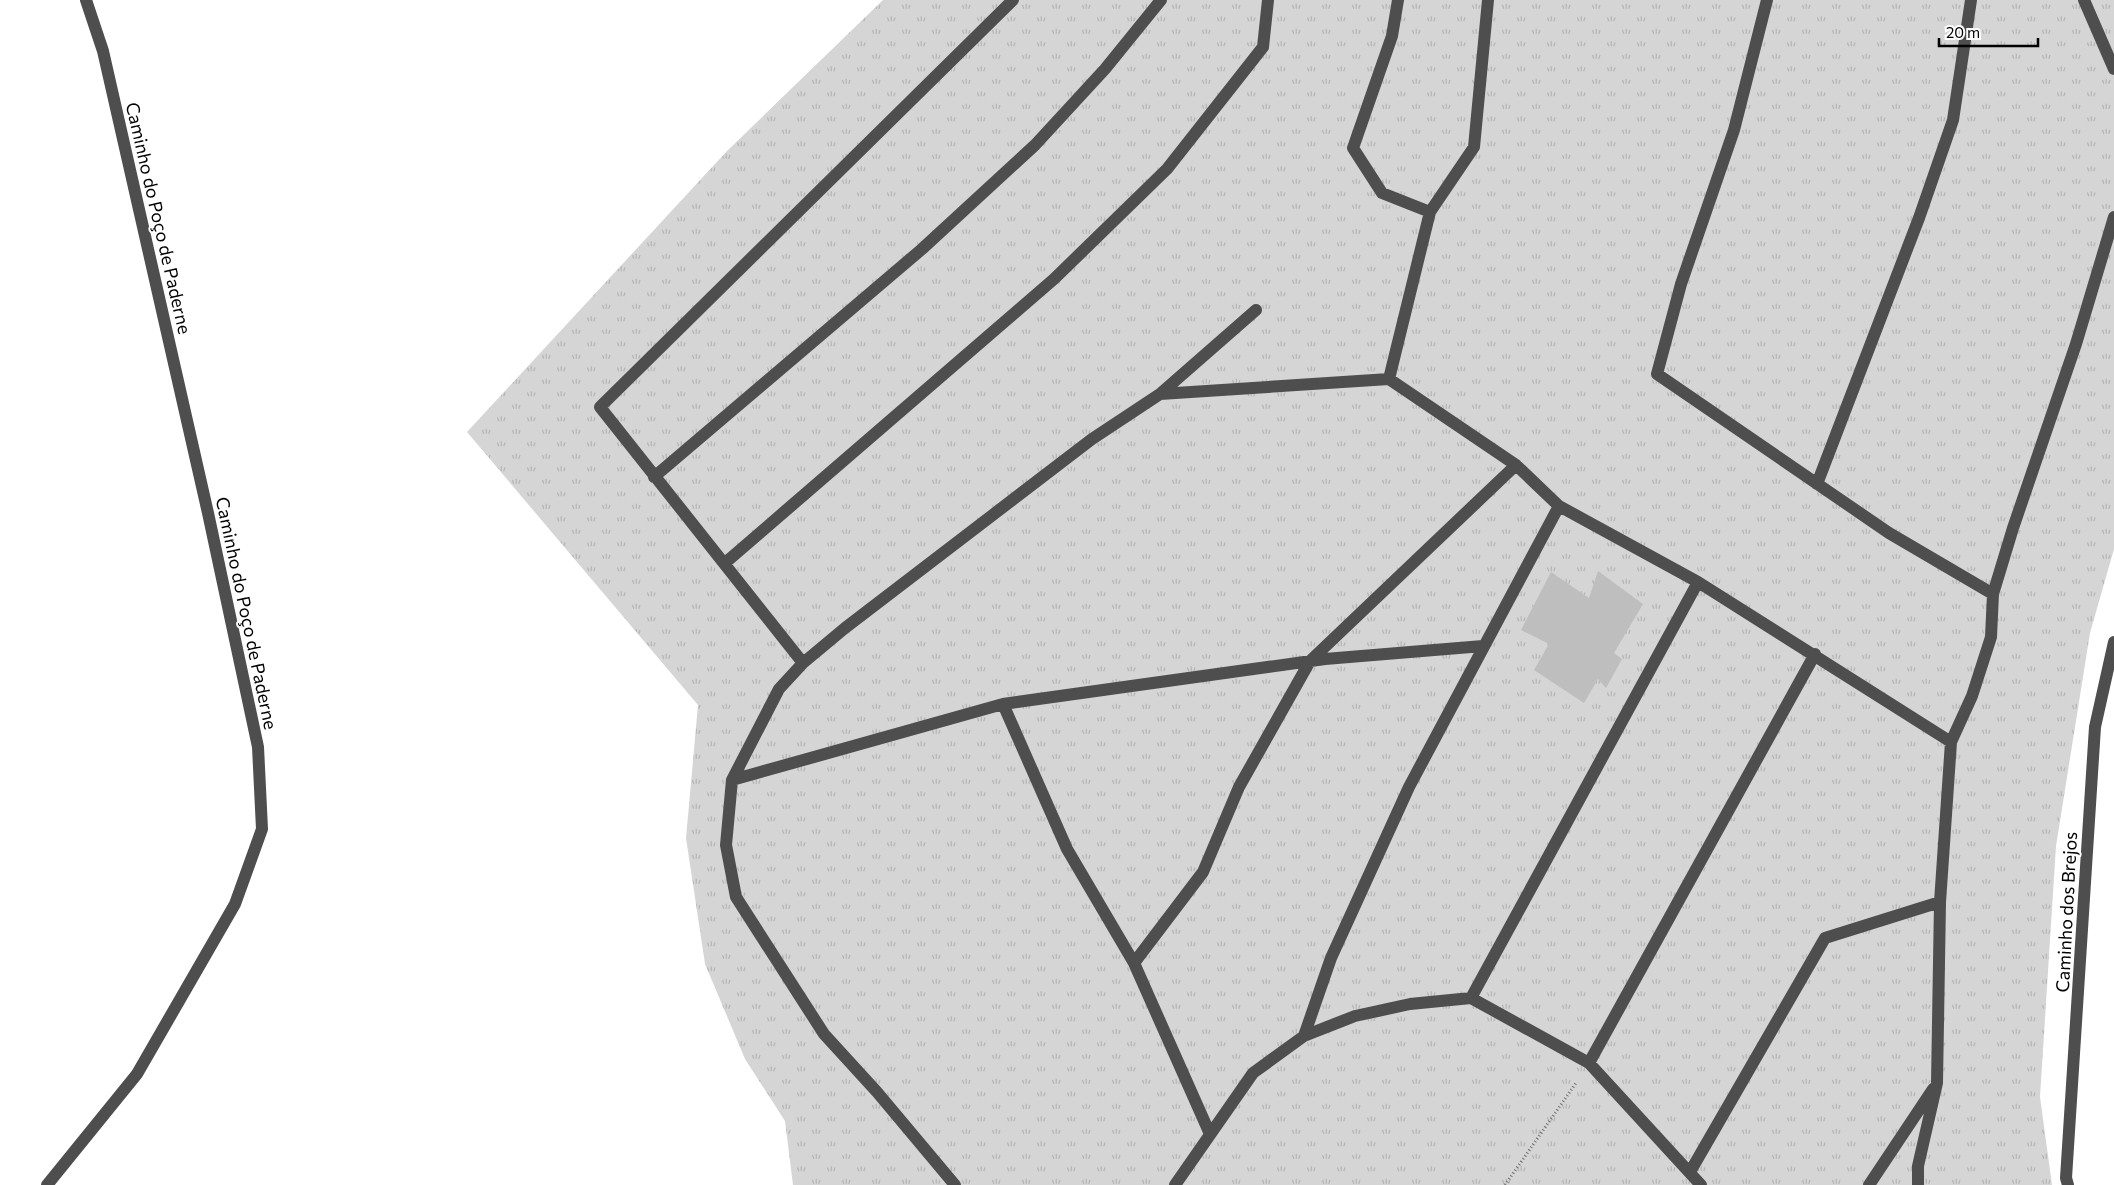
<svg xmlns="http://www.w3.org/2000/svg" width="2114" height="1185" font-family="Commissioner,sans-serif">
<defs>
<pattern id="grass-tufts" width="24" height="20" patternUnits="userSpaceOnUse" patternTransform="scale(1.25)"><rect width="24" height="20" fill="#d5d5d5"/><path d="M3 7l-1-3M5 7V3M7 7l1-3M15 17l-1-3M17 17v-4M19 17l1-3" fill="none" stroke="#b5b5b5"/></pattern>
</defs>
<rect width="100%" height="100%" fill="#fff"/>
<!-- grass -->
<path fill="url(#grass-tufts)" d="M883 0H2114V549L2090 633 2056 846 2040 1097 2052 1185H793L785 1121 745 1059 705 964 686 838 698 705 467 432 727 151Z"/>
<!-- building -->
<path fill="#bebebe" d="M1598 571 1643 604 1614 653 1622 659 1606 688 1598 679 1584 703 1534 670 1549 644 1521 630 1551 572 1589 598Z"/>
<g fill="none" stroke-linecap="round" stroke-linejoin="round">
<!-- path -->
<path stroke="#707070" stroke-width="3" stroke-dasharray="1 2.5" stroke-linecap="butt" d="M1505 1185 1576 1083"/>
<!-- minor -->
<path stroke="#4e4e4e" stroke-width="12" d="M1398 0 1392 36 1353 148 1382 193 1430 212
M1767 0 1734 130 1681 284 1657 374 1889 533 1993 594
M2084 0 2114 69
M1389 379 1430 212 1474 147 1488 0
M1160 394 1256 310
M654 477 922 249 1035 145 1105 69 1161 0
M1817 484 1919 218 1953 120 1971 0
M725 563 1054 279 1167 169 1263 47 1268 0
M803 663 600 407 1013 0
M1003 704 1067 849 1134 963 1210 1134
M1951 742 1972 696 1991 637 1993 594 2013 528 2076 344 2114 217
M732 780 1003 704 1325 659 1483 646
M1134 963 1203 872 1239 787 1310 661 1516 465
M1304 1036 1355 1016 1410 1004 1471 998
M1589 1063 1815 654
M1690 1172 1825 938 1940 902
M47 1185 137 1074 235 904 262 829 258 747 208 513 103 51 86 0
M955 1185 877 1092 824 1034 736 897 726 845 732 780 779 689 803 663 845 628 1092 439 1160 394 1389 379 1516 465 1559 506 1698 582
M1175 1185 1253 1073 1304 1036 1331 958 1409 787 1559 506
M1701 1185 1589 1063 1471 998 1698 582 1951 742 1940 902 1937 1083 1918 1166V1185
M1869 1185 1933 1089
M2068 1185 2066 1178 2095 727 2114 642"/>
</g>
<g text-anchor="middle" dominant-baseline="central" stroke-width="4" stroke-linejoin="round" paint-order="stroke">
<!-- street labels -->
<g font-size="18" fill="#000" stroke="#fff">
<text transform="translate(159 218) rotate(77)">Caminho do Poço de Paderne</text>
<text transform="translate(247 613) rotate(78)">Caminho do Poço de Paderne</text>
<text transform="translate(2066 912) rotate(-87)">Caminho dos Brejos</text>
</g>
</g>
<!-- scale -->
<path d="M1939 38v8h99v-8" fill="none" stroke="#000000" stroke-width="2.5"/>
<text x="1946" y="38" font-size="15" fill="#000000" stroke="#ffffff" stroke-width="4" paint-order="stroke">20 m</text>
</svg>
